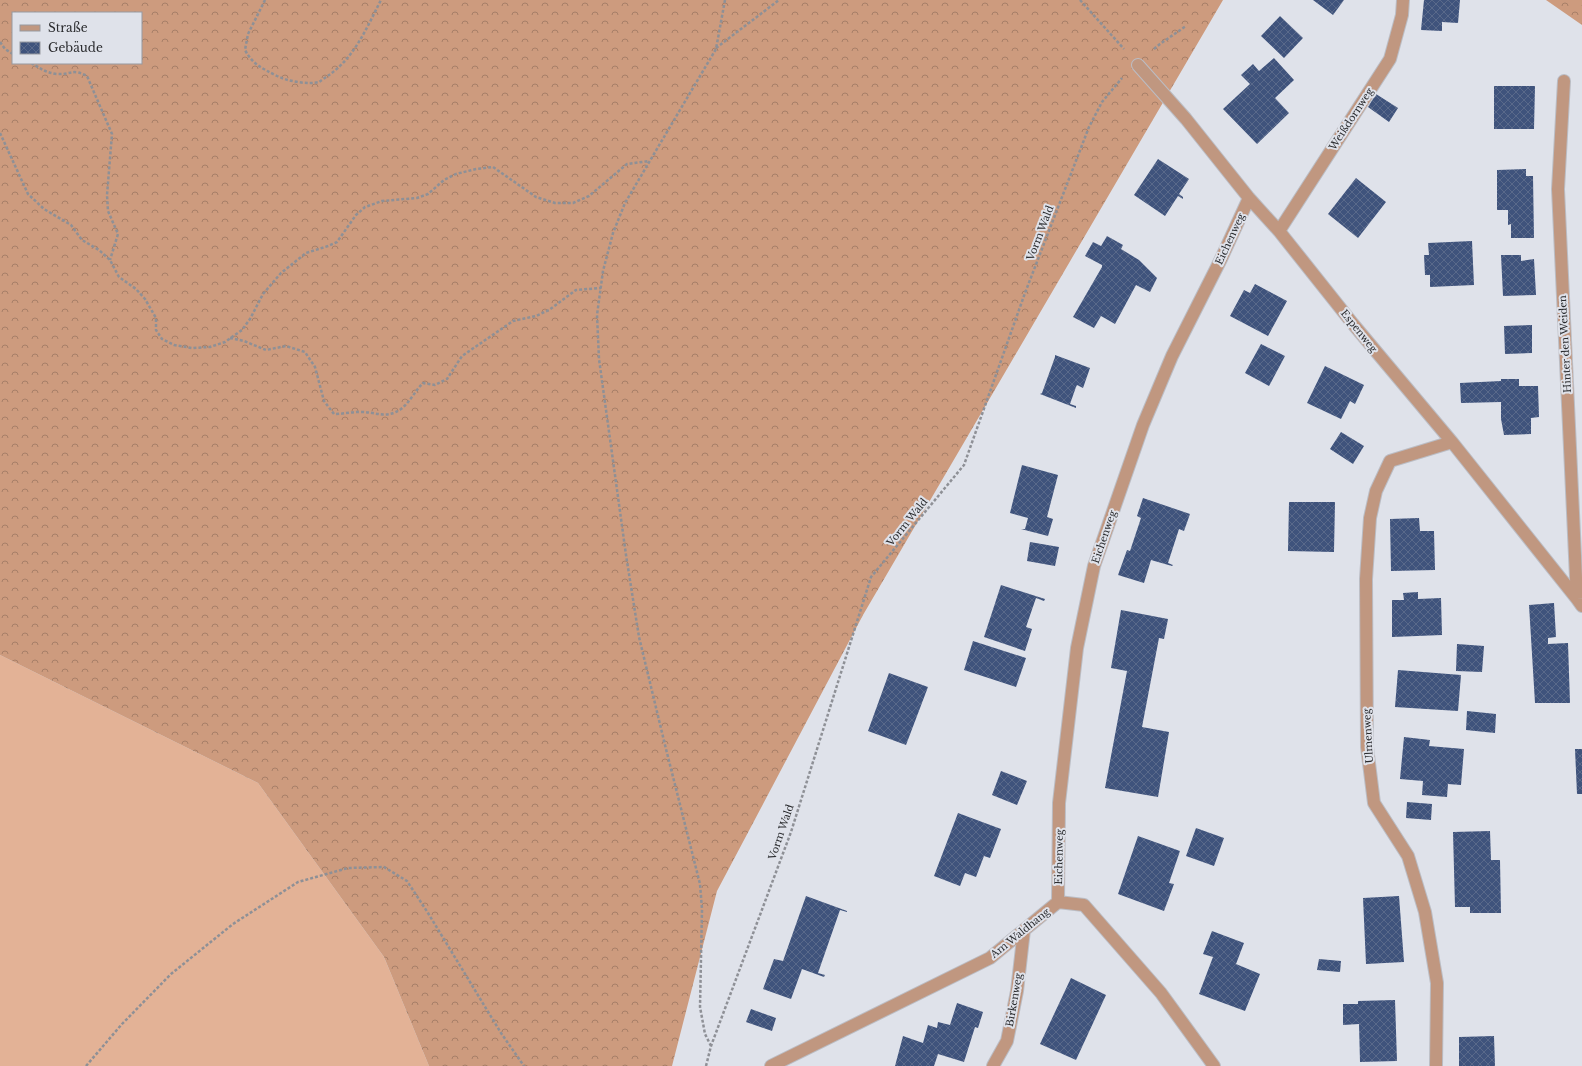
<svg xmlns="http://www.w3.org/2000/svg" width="1582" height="1066" font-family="'Libre Baskerville',serif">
<defs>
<pattern id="forest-crowns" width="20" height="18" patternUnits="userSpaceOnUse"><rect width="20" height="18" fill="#cd9b7e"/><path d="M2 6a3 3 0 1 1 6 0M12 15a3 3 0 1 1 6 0" fill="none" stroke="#a77f68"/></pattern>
<pattern id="building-cross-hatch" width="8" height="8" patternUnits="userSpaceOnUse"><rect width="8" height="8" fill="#3f537c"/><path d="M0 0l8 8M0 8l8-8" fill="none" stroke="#59698a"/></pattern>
</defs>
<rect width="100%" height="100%" fill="#dfe2ea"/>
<!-- grass -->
<path fill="#e3b296" d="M0 655 258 783 384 957 429 1066H0Z"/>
<!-- forest -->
<path fill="url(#forest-crowns)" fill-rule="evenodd" d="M0 0H1223L863 615 717 891 672 1066H429L384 957 258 783 0 655ZM13 13H141V63H13Z
M1546 0H1582V25Z"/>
<!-- building -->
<path fill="url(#building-cross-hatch)" d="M1313 0H1344L1333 15Z
M1424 0H1460L1458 23 1442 22V31L1421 30Z
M1280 16 1303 38 1284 58 1261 36Z
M1274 58 1294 80 1275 98 1289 113 1257 144 1223 109 1250 84 1241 75 1253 64 1259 71Z
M1494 86H1535L1534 129H1494Z
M1376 94 1398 108 1389 122 1368 107Z
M1158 159 1189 179 1179 194 1183 197V199L1178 196 1165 216 1134 195Z
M1526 169V176H1533L1534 238H1511V224L1508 225V210H1497V170Z
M1356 178 1386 202 1358 238 1328 214Z
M1107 236 1123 245 1121 249 1139 260 1157 278 1150 292 1136 285 1115 324 1101 316 1094 328 1073 317 1102 267V265L1085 256 1093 242 1101 246Z
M1472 241 1474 285 1430 287V275H1425L1424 255H1429L1428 243Z
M1501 255H1521V261L1534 259 1536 295 1503 296Z
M1255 284 1287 301 1268 336 1230 316 1244 290 1250 293Z
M1532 325V353L1505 354 1504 326Z
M1261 344 1285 356 1269 386 1245 373Z
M1055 355 1090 368 1083 388 1077 385 1076 387 1070 404 1076 406V408L1040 394 1042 393 1055 357Z
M1325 366 1364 385 1355 404 1350 401 1341 419 1307 403Z
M1501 379H1519V386H1538L1539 417 1531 418V434L1504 435 1501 419V402L1461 403 1460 383 1501 381Z
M1341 432 1364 446 1353 464 1330 449Z
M1022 465 1058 475 1047 517 1053 519 1048 536 1021 529H1025L1028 518 1010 513Z
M1143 498 1190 514 1184 531 1179 529 1168 563 1173 565 1172 566 1151 560 1144 583 1118 575 1127 550 1130 551 1141 518 1137 516Z
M1289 502H1335L1334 552 1288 551Z
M1419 518 1420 531H1434L1435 570 1391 571 1390 519Z
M1030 542 1059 547 1055 566 1027 561Z
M1001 585 1045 599 1044 601 1036 598 1026 627 1032 629 1025 651 984 637Z
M1418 592V599L1441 598 1442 635 1392 637V600H1404L1403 593Z
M1554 603 1556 637 1548 638V644L1568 643 1570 703H1535L1529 605Z
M1121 610 1168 619 1164 639 1159 638 1142 727 1169 732 1158 797 1105 788 1127 671 1111 668Z
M973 641 1026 658 1016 687 964 670Z
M1457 644 1484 646 1482 672 1456 671Z
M1398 670 1461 675 1458 711 1395 707Z
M889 673 928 687 906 745 868 731Z
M1467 711 1496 714 1495 733 1466 730Z
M1404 737 1430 740 1429 746 1464 749 1461 785 1448 784 1447 797 1422 795 1423 781 1400 779Z
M1575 749H1582V794H1577Z
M1001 771 1027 781 1017 805 992 795Z
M1407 802 1432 804 1431 820 1406 818Z
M958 813 1001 829 990 858 984 856 976 877 965 873 960 886 934 876Z
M1196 828 1224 838 1214 866 1186 856Z
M1490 831 1491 860H1500L1501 913H1470V907H1455L1453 832Z
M1138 836 1180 851 1169 883 1174 884 1164 911 1118 894Z
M806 896 847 911V912L840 910 818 973 825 975 824 977 802 969 791 999 763 989 774 959 783 961Z
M1399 896 1404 962 1366 964 1363 898Z
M1212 931 1244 943 1236 964 1260 974 1245 1011 1199 994 1213 957 1203 954Z
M1319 959 1341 961 1340 972 1317 970Z
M1071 978 1106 995 1076 1060 1040 1044Z
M1395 1000 1397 1061 1360 1062 1359 1024 1343 1025V1004H1358V1001Z
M957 1003 983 1012 978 1028 975 1027 964 1062 938 1054 934 1066H895L903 1036 923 1043 928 1025 937 1028 938 1022 950 1025Z
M751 1009 776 1018 772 1031 746 1022Z
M1494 1036 1495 1066H1459V1037Z"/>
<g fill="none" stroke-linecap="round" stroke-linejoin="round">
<defs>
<path id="street" d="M1138 65 1186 119 1249 198 1279 231 1353 324 1452 442 1577 599
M1564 81 1558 189 1577 599 1582 606
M1279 231 1390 59 1402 15 1403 0
M1058 902 1059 803 1077 648 1094 566 1143 425 1172 356 1221 259 1249 198
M771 1066 990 958 1058 902 1084 905 1161 993 1214 1066
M993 1066 1007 1041 1017 991 1024 930
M1436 1066 1437 983 1425 912 1408 856 1374 803 1367 747 1366 579 1370 518 1376 491 1390 461 1452 442"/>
</defs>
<!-- street casing -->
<use href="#street" stroke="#bbbdc4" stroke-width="14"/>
<!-- path -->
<path stroke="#8e9096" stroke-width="2.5" stroke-dasharray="3 2" stroke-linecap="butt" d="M265 0 248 34 245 50C253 65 262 68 277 76 287 81 308 85 319 82 322 80 326 77 329 75 355 57 367 27 381 0
M1080 0 1124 49
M0 42 5 49 13 54
M716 48 779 0
M1154 49 1160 44 1186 26
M31 63C40 68 46 73 57 74 71 75 72 68 87 76L112 134 107 195 108 211 118 234 110 260
M0 133 28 194 44 209 71 225 82 240 99 250 110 260 119 277 136 289 145 299 156 318V330L162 339 174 345 192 348 210 347 225 342 242 330 250 319 263 294 281 273 306 253 328 246 337 242 356 215 365 207 382 201 417 198 428 194 444 180 456 174 476 169 493 167 536 197 555 203H573L589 196 627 164 649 161
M230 338 244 341 266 350 286 346 305 352 315 367 324 401 334 414C343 414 351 412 359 412 375 411 385 420 401 409 410 402 415 391 423 383L435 385 447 379 462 356 513 321 536 316 549 310 576 290 601 288
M711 1046 705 1034 700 1007 702 909 700 884 665 745 639 637 626 555 599 359 597 315 603 271 613 233 625 203 716 49 725 0
M86 1066 122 1024 171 974 233 924 298 882 348 868 384 867 407 881 428 913 501 1033 524 1066
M706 1066 711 1046 791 832 871 577 964 465 1025 293 1089 127 1102 102 1122 78"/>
<!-- street -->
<use href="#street" stroke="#c09780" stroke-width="12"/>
</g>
<g text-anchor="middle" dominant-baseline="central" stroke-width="4" stroke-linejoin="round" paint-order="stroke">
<!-- street labels -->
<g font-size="10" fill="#2a2b2e" stroke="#dfe2ea">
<text transform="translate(1351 119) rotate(-57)">Weißdornweg</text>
<text transform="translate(1040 233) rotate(-69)">Vorm Wald</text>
<text transform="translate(1230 239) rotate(-65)">Eichenweg</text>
<text transform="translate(1359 331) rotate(51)">Espenweg</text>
<text transform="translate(1565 344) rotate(-93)">Hinter den Weiden</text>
<text transform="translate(907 522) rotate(-51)">Vorm Wald</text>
<text transform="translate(1104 537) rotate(-71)">Eichenweg</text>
<text transform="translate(1368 736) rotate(-93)">Ulmenweg</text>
<text transform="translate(781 832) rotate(-71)">Vorm Wald</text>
<text transform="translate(1059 857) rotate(-89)">Eichenweg</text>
<text transform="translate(1020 933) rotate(-39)">Am Waldhang</text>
<text transform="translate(1014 1000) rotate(-80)">Birkenweg</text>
</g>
</g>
<!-- legend -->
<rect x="12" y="12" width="130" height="52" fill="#dfe2ea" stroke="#97999f"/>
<rect x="20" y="25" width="20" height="6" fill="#c09780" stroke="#97999f"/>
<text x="48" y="32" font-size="12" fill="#2a2b2e">Straße</text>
<rect x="20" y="42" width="20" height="12" fill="url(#building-cross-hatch)" stroke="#97999f"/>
<text x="48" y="52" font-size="12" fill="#2a2b2e">Gebäude</text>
</svg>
